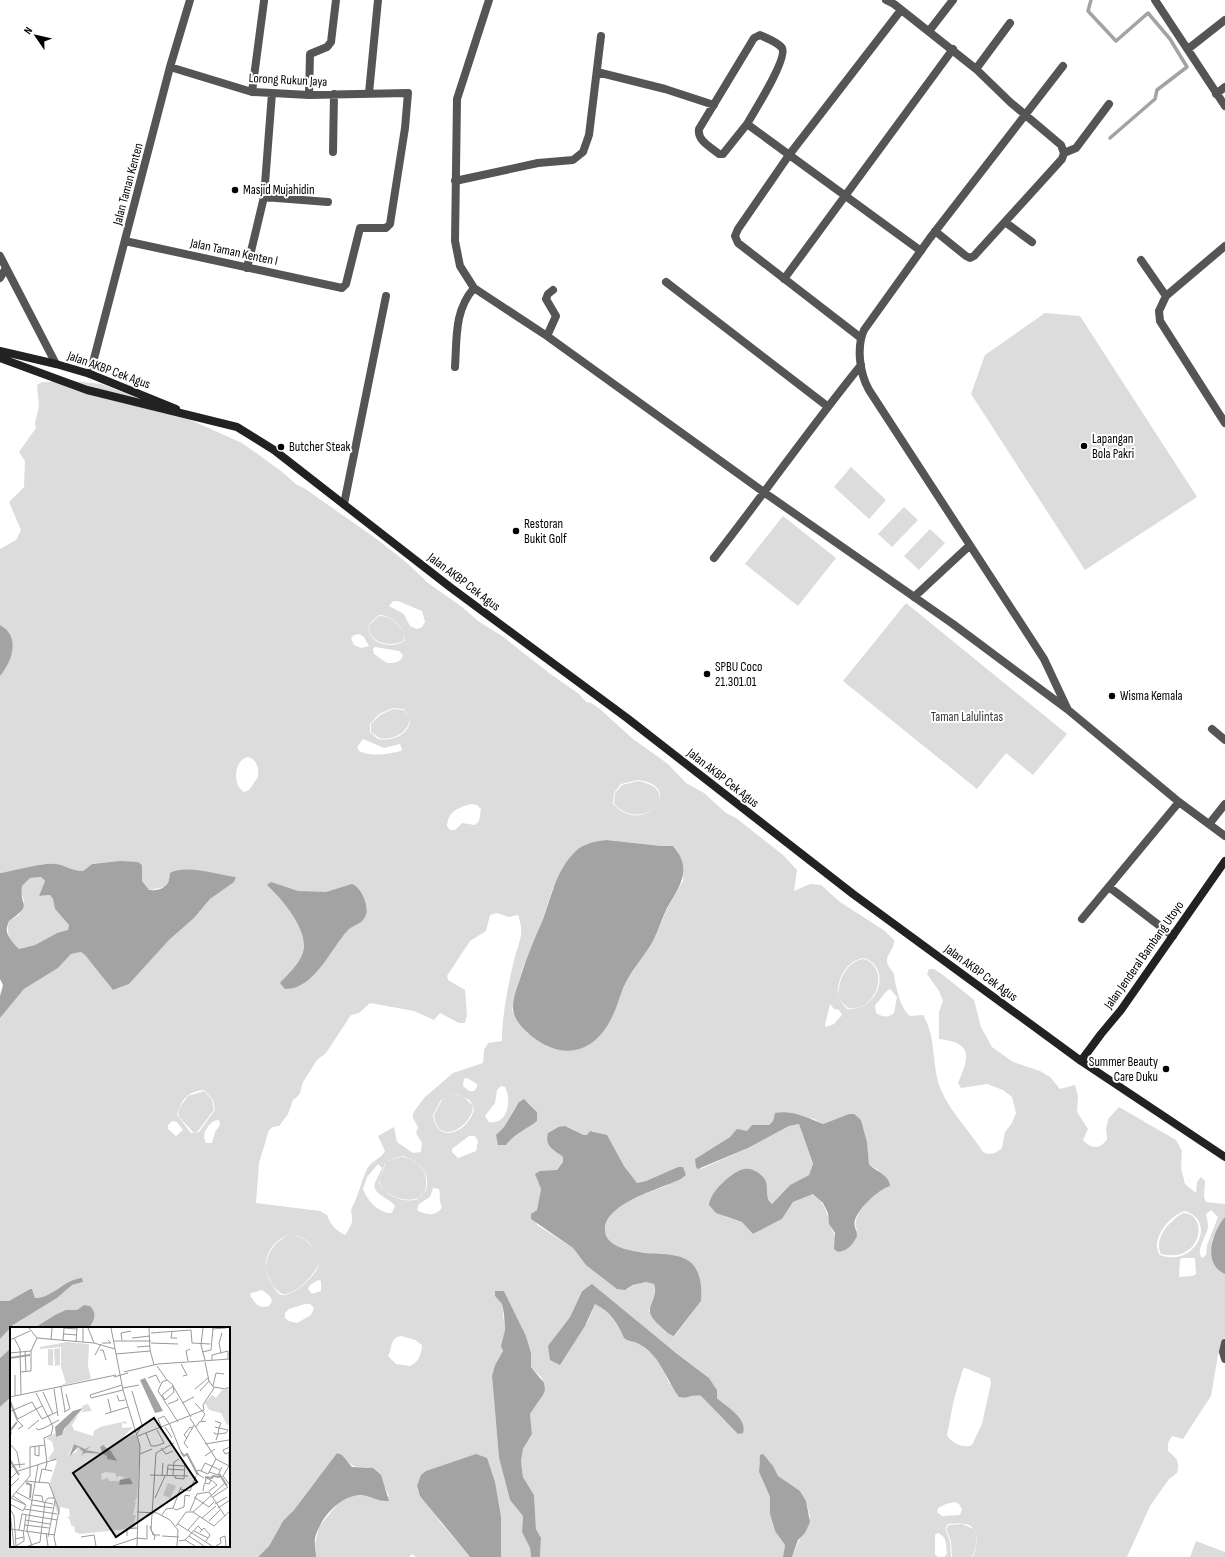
<svg xmlns="http://www.w3.org/2000/svg" width="1225" height="1557" font-family="'Sofia Sans Condensed',sans-serif">
<rect width="100%" height="100%" fill="#fff"/>
<!-- green -->
<path fill="#dcdcdc" fill-rule="evenodd" d="M1045 313 1080 316 1197 497 1085 570 971 394 985 355Z
M74 381 101 384 157 405 242 443 281 471 297 485 304 488 378 540 407 563 428 583 462 607 478 621 502 636 549 673 579 694 586 702 591 703 600 709 633 739 668 764 686 783 704 793 726 813 736 818 783 855 797 870 794 891 810 884 821 885 840 902 885 931 894 940C895 949 887 953 887 961 887 967 893 970 894 975 896 987 900 1008 910 1016L923 1015C937 1038 931 1066 941 1090 951 1113 970 1131 983 1152 991 1156 996 1153 1002 1148L1005 1132 1012 1123 1016 1113 1012 1097 1003 1090 987 1084 961 1088 958 1083C969 1057 974 1043 939 1039V1012L943 1001 939 991 927 974 929 969H934L943 975 974 1000 981 1027 992 1047 1013 1062 1040 1071 1050 1077 1060 1089 1075 1085 1078 1096 1077 1112 1088 1129 1083 1140C1091 1149 1100 1150 1107 1139L1106 1128 1109 1118 1119 1107 1176 1140 1182 1151 1181 1168 1185 1184 1196 1193 1197 1182 1201 1177 1205 1181 1204 1197 1206 1202 1225 1204V1217L1212 1240 1225 1274V1337L1218 1355 1211 1396 1183 1439 1172 1436 1168 1443V1451C1177 1458 1180 1462 1177 1473L1169 1479 1150 1506 1127 1557H973C982 1532 976 1520 948 1524L945 1529 950 1541 951 1557H944L947 1554C946 1544 947 1537 938 1533L935 1535V1554L938 1557H792L801 1536 805 1532 810 1517 806 1501 800 1491 782 1480 759 1462V1472L770 1497V1514L775 1531 785 1545 783 1557H540L541 1538 536 1529 534 1495 523 1477 521 1461 523 1449 532 1434 530 1414 543 1395 542 1378 531 1367V1353L526 1336 504 1291H495V1296L502 1304 505 1330 502 1346 503 1351 495 1365 492 1376 499 1458 510 1500 523 1516 522 1532 530 1548 531 1557H501V1517L417 1486 418 1491 441 1523 470 1557H416L412 1554 409 1557H316L315 1544 319 1527 339 1502 348 1497 358 1495 374 1497 379 1500 389 1496 384 1486 368 1467C349 1469 351 1462 337 1453L294 1510 280 1526 269 1546 258 1557H0V1407L11 1397V1546H229V1328H89L93 1323V1310L90 1306 84 1305 77 1310 55 1315 34 1328H11V1348L0 1358V1339L13 1325 57 1298 72 1285 83 1282 77 1279C64 1285 51 1297 35 1298L33 1291 30 1289 9 1301H0V1018L24 989 58 968 71 954 81 952 85 955 113 990 129 984 169 940 194 918 210 899 229 885 236 877 191 870 170 879 165 887 149 890 142 881V871L138 862 97 863 92 864 83 871C73 871 65 865 56 864 43 862 14 871 0 873V676C12 662 20 636 0 625V549L16 540 21 530 9 502 24 487 25 461 19 452 36 428 35 423 39 406 37 385 42 382ZM393 601H398L422 611 425 622 422 627 417 629 410 626 404 614 389 606ZM379 615C392 615 398 624 405 634L404 641C391 650 365 643 369 624ZM359 634 364 637 369 646 361 648 354 645 351 638 354 635ZM375 647 399 651 403 655C401 663 394 663 387 663L374 654 373 649ZM393 708 404 709 410 718C411 734 392 742 378 739L370 732V724L379 714ZM363 739 384 748 400 744 402 749 401 751C388 754 371 757 359 751L357 747ZM248 757C257 759 259 769 258 777L249 790 244 792C231 784 235 759 248 757ZM638 780C687 786 644 838 613 804L614 793 621 784ZM472 804 477 805 481 809 479 821 475 825 462 823 455 830H450L447 826C448 811 459 807 472 804ZM608 840 661 846H673L678 852 683 870V881L667 909 655 937 626 982 610 1021 604 1030 528 1034 517 1020 512 1010 522 970 539 930 553 888 586 844ZM497 913 509 917 518 915C525 935 519 941 514 960 508 986 502 1015 502 1041L488 1043 484 1050 483 1063 453 1073 424 1098 413 1113V1118L418 1127 416 1133 422 1143 421 1152 413 1153 397 1142 394 1127 378 1136 385 1151C381 1159 372 1160 367 1169 361 1182 358 1197 351 1210 353 1223 353 1223 345 1235 336 1231 330 1224 327 1215L320 1211 256 1203 259 1163 269 1130 273 1127 279 1126 288 1114 293 1100 297 1097 300 1093 303 1082 317 1060 326 1053 351 1015 359 1013 370 1003 414 1011 434 1020 440 1013 459 1023H465L467 1015 465 990 448 980 447 976 470 941 486 931 490 915ZM864 958C893 968 878 1012 847 1009L838 998C836 981 846 960 864 958ZM890 989 897 997 894 1013C889 1018 882 1017 876 1013L875 1005C881 1000 884 992 890 989ZM830 1004 834 1009 839 1010 842 1015 834 1024 826 1027 825 1025ZM467 1078 477 1084V1087L474 1091H469L463 1086 464 1079ZM501 1086 505 1087C512 1100 508 1125 489 1122L485 1116 495 1103 497 1090ZM204 1090 213 1100 215 1110 199 1132 191 1133 177 1115C181 1100 188 1091 204 1090ZM456 1094 470 1100 474 1109C469 1132 437 1146 433 1115L441 1100ZM528 1102 537 1112V1121C527 1129 514 1134 506 1145L498 1133 504 1127 516 1106ZM794 1114 814 1119 823 1124 849 1114 861 1120 867 1142 869 1164 878 1170 890 1186C877 1190 849 1216 857 1230L835 1238C835 1232 831 1230 830 1224 827 1212 824 1202 813 1194L793 1202 782 1219 753 1234 742 1222 726 1217 709 1200 719 1187 735 1173 760 1174C771 1184 763 1197 772 1204L790 1185 809 1175 813 1165 799 1124 789 1126 748 1148 701 1169 700 1156 730 1137 737 1130 747 1131 752 1126 769 1125 773 1121 774 1116ZM219 1120 220 1125 215 1132 212 1143H206C201 1134 207 1126 214 1121ZM172 1121 177 1122 183 1130 176 1136 168 1129V1125ZM557 1127H568L584 1135H587L593 1131 607 1136 624 1166 637 1183 646 1181 678 1167H682L686 1175 681 1179C661 1190 636 1194 617 1208 611 1212 606 1221 605 1228 601 1259 673 1250 689 1261 699 1268 702 1289 701 1301L675 1336 665 1331 649 1311 654 1297V1284C646 1280 635 1284 628 1289L579 1256 573 1248 537 1225 533 1213 537 1210 541 1189 536 1176 557 1170 563 1162V1157C553 1149 545 1149 548 1133ZM469 1136H475L478 1141 476 1151 458 1158 452 1152V1149ZM403 1156C420 1162 431 1172 426 1191L416 1200C403 1202 385 1197 379 1183L385 1162ZM378 1164 382 1168C380 1173 377 1178 375 1183 371 1194 391 1199 395 1206L392 1213C379 1214 367 1200 363 1189L367 1177ZM433 1188 439 1189C441 1195 438 1200 442 1207 437 1217 425 1215 417 1210L419 1204 430 1197ZM1211 1210 1218 1217 1207 1245 1206 1255 1202 1258C1195 1250 1207 1236 1208 1227 1208 1223 1207 1219 1206 1214ZM1185 1211C1218 1221 1195 1268 1160 1255 1149 1240 1170 1215 1185 1211ZM290 1234C305 1235 319 1249 319 1265 315 1276 295 1296 281 1295 275 1291 273 1286 270 1280 259 1261 271 1241 290 1234ZM1182 1258H1195L1196 1274 1192 1276 1179 1277 1180 1260ZM318 1280 321 1281V1291L312 1294 308 1289 310 1285ZM593 1285 653 1335 709 1378 717 1390V1398C728 1409 739 1414 744 1430L725 1421 701 1396 695 1395 690 1397 669 1383 663 1368 653 1355 639 1343 624 1338C616 1323 611 1312 595 1304L588 1321 563 1360 557 1334 570 1317 582 1290ZM262 1290 270 1296 272 1301 269 1306C259 1309 255 1304 250 1295L251 1293ZM305 1304H310L314 1308 311 1315 297 1323 289 1321 285 1318V1313L289 1309ZM401 1336 415 1340 422 1345C422 1353 418 1363 410 1366L396 1364 388 1356C393 1348 389 1338 401 1336ZM965 1368 990 1378 991 1383 982 1424 972 1445C964 1449 951 1443 947 1435L954 1399 963 1369ZM955 1502 959 1504 962 1509 960 1515 942 1516 937 1512 938 1508 946 1504Z
M851 467 886 500 869 519 834 487Z
M904 507 918 520 892 547 878 534Z
M783 516 836 558 798 606 745 564Z
M930 529 945 543 919 570 904 556Z
M906 603 1067 734 1033 775 1006 753 977 789 843 681Z
M379 616C392 615 398 625 405 634L403 641C391 648 367 643 369 625Z
M393 709 404 710 410 718C409 733 392 741 379 738L371 732V724L380 715Z
M638 781C686 789 644 835 614 804L615 793 622 785Z
M41 877 45 881 39 896 50 895 53 899 55 909 69 925 68 931 57 933 35 945 19 949C9 943 6 931 9 921L19 915 24 901 21 891 22 886 30 878Z
M864 959C892 969 875 1013 848 1008L838 998C838 981 846 961 864 959Z
M204 1091 212 1100 214 1110 198 1131 194 1133 179 1117 178 1113 180 1107 188 1096Z
M455 1094 465 1098 472 1105 473 1109C468 1130 437 1145 434 1115L442 1100Z
M398 1157C405 1156 415 1161 420 1166 425 1171 426 1175 426 1182 429 1212 380 1198 380 1182 380 1176 385 1169 385 1162Z
M1183 1213C1209 1213 1203 1264 1161 1254 1153 1239 1170 1220 1183 1213Z
M290 1234C304 1235 319 1250 319 1264 312 1277 296 1295 282 1294 256 1276 264 1246 290 1234Z
M962 1524 974 1529C979 1538 976 1547 972 1557H952L951 1541 946 1529 949 1525Z
M1196 1541 1225 1552V1557H1190Z"/>
<!-- water -->
<path fill="#a3a3a3" fill-rule="evenodd" d="M0 625C21 636 12 662 0 676Z
M607 840 661 846H673C693 869 680 886 667 908 662 918 659 929 654 939 646 954 634 967 626 982 620 994 617 1009 610 1021 594 1051 566 1060 537 1040 528 1034 513 1021 513 1008 513 999 516 990 519 982 525 962 530 950 538 931 551 904 553 872 577 850 585 843 597 841 607 840Z
M120 861 138 862 142 865V881L149 890C161 891 170 887 170 873 187 864 218 875 236 877L234 882 210 899 194 918 169 940 129 984 113 990 85 955 81 952 71 954 58 968 24 989 0 1018V996L3 985 0 979V873C14 871 43 862 56 864 65 865 72 871 83 871L92 864ZM41 877 45 881 39 896 50 895 53 899 55 909 69 925 68 930 57 933 35 945 19 949C15 946 8 937 7 932 6 929 8 924 9 921 34 903 19 908 22 886L30 878Z
M271 882 298 891 326 892 352 884C361 887 369 905 366 915 362 925 354 924 348 930 331 948 314 990 285 989L280 983C289 973 303 961 304 947 305 926 282 899 267 885Z
M524 1099 537 1112V1121C527 1129 514 1134 506 1145H498L496 1135 504 1127 519 1102Z
M775 1113C791 1110 809 1118 823 1124L849 1114H854L861 1120 867 1142 869 1164C876 1172 889 1174 890 1186 878 1190 859 1208 855 1220 853 1226 857 1230 857 1236 853 1244 848 1251 838 1252L834 1249 835 1233 829 1224 828 1213 823 1203 813 1194 793 1202 782 1219 753 1234 742 1222 716 1213 709 1205C709 1193 733 1170 745 1169 751 1168 758 1172 762 1176 771 1183 763 1197 772 1204L790 1185 809 1175 813 1164 799 1124 789 1126 748 1148 698 1169 696 1167 695 1159 730 1137 737 1129 747 1131 752 1125H769L773 1121Z
M565 1126 584 1135H587L590 1131 607 1135 624 1166 637 1183 646 1181 678 1167H683L686 1175 681 1179C661 1189 603 1203 605 1231 606 1246 627 1250 639 1252 654 1255 676 1252 689 1261 701 1270 702 1287 701 1301L674 1336C667 1334 664 1329 659 1325 639 1307 659 1304 654 1284L646 1282 633 1285 625 1290 617 1289 586 1265 573 1248 531 1219V1214L537 1210 541 1189 535 1174 540 1171 557 1170 563 1162V1157C554 1150 544 1147 548 1133L558 1127Z
M1225 1217V1274C1202 1263 1212 1233 1225 1217Z
M82 1278 83 1282 72 1285 57 1298 13 1325 0 1339V1301H9L30 1289H32L35 1298C53 1298 65 1279 82 1278Z
M592 1284 676 1353 709 1378 717 1390V1398C725 1406 748 1418 743 1433L738 1434 701 1396C693 1394 687 1399 679 1397 666 1379 660 1355 639 1344 634 1341 629 1342 624 1338 617 1323 611 1312 595 1304L585 1326 560 1365 550 1360 548 1346 570 1317 582 1291Z
M495 1291H504L526 1336 531 1353V1367L544 1383 545 1390 543 1395 530 1414 532 1434 523 1449 521 1461 523 1477 534 1495 536 1529 541 1538 540 1557H531L530 1548 522 1532 523 1516 510 1500 499 1458 492 1376 495 1365 503 1351 501 1346 505 1330 504 1314 502 1304 495 1296Z
M84 1305 90 1306C97 1313 95 1320 89 1328H34L55 1315 66 1310H77Z
M11 1348V1397L0 1407V1358Z
M337 1453 342 1455 352 1467 373 1468 381 1475 389 1501C378 1502 370 1495 359 1495 338 1497 320 1519 315 1538 314 1545 316 1551 316 1557H258L269 1546 283 1521 294 1510Z
M476 1454 487 1458 495 1482 501 1517V1557H470L420 1496 417 1486 421 1475 426 1471Z
M763 1454 773 1466 778 1476 800 1491 806 1501 810 1522 805 1533 798 1540 792 1557H783L785 1545 775 1531 770 1514V1497L759 1472 760 1455Z"/>
<g fill="none" stroke-linecap="round" stroke-linejoin="round">
<!-- stream -->
<path stroke="#a3a3a3" stroke-width="3.5" d="M1091 0 1088 11 1116 41 1148 13 1170 39 1187 67 1157 90 1155 99 1110 138"/>
<!-- street -->
<path stroke="#555" stroke-width="8" d="M489 0 457 99 455 241 460 266 474 288 547 336 765 493 953 624 1067 709 1179 802 1225 836
M886 0 894 4 976 69 1010 102 1061 145 1064 153 1062 159 974 256 970 258 966 256 935 231
M1155 0 1225 106
M929 31 953 0
M1188 49 1225 20
M1063 66 930 238 864 330C856 348 860 374 869 390L1044 659 1067 708
M976 69 1010 23
M597 72 665 89 714 105
M252 92 264 1
M369 93 378 0
M1216 94 1225 87
M309 95 310 54 327 47 331 42 336 0
M747 124 723 154H719C711 147 697 141 699 129L754 38 760 35C766 38 778 42 782 48 788 58 754 112 747 124L921 251
M333 152 334 94
M1064 153 1076 148 1109 104
M455 181 538 163 573 160 583 152 589 135 601 36
M264 197 328 202
M1005 222 1032 242
M125 241 342 288 346 284 360 228H386L390 224 405 128 408 93 309 95 252 92 170 67
M1225 246 1166 296 1159 311 1160 321 1225 423
M0 256 56 364
M1141 260 1166 296
M247 268 264 197 272 93
M0 278 6 268
M784 279 953 49
M666 282 827 406
M547 336 556 316 546 299 548 294 553 290
M861 338 738 243 735 236 738 229 789 155 901 10
M455 367C457 338 454 311 474 288
M90 374 170 67 190 0
M344 504 386 296
M714 558C764 494 810 428 861 365
M914 597 969 546
M1212 729 1225 740
M1210 823 1225 804
M1109 887 1173 936
M1082 919 1179 802
M1225 1343 1223 1352 1225 1359"/>
<!-- secondary -->
<path stroke="#222" stroke-width="8" d="M0 351 56 364 90 374 176 409
M0 358 87 390 237 427 274 450 450 587 627 718 853 894 1081 1061 1225 1157
M1081 1061 1101 1034 1121 1010 1225 861"/>
</g>
<!-- markers -->
<g fill="#000" stroke="#fff" stroke-width="1.5">
<circle cx="235" cy="190" r="4"/>
<circle cx="1084" cy="446" r="4"/>
<circle cx="281" cy="447" r="4"/>
<circle cx="516" cy="531" r="4"/>
<circle cx="707" cy="674" r="4"/>
<circle cx="1112" cy="696" r="4"/>
<circle cx="1166" cy="1069" r="4"/>
</g>
<g text-anchor="middle" dominant-baseline="central" stroke-width="4" stroke-linejoin="round" paint-order="stroke">
<!-- street labels -->
<g font-size="13" fill="#000" stroke="#fff">
<text transform="translate(288 80) rotate(3)">Lorong Rukun Jaya</text>
<text transform="translate(128 184) rotate(-75)">Jalan Taman Kenten</text>
<text transform="translate(234 252) rotate(12)">Jalan Taman Kenten I</text>
<text transform="translate(109 370) rotate(20)">Jalan AKBP Cek Agus</text>
<text transform="translate(464 582) rotate(37)">Jalan AKBP Cek Agus</text>
<text transform="translate(723 778) rotate(38)">Jalan AKBP Cek Agus</text>
<text transform="translate(1144 955) rotate(-55)">Jalan Jenderal Bambang Utoyo</text>
<text transform="translate(981 973) rotate(36)">Jalan AKBP Cek Agus</text>
</g>
<!-- poi labels -->
<g font-size="13" fill="#000" stroke="#fff" text-anchor="start">
<text x="243" y="190">Masjid Mujahidin</text>
<text x="1092" y="439">Lapangan<tspan x="1092" dy="15">Bola Pakri</tspan></text>
<text x="289" y="447">Butcher Steak</text>
<text x="524" y="524">Restoran<tspan x="524" dy="15">Bukit Golf</tspan></text>
<text x="715" y="667">SPBU Coco<tspan x="715" dy="15">21.301.01</tspan></text>
<text x="1120" y="696">Wisma Kemala</text>
<text x="1158" y="1062" text-anchor="end">Summer Beauty<tspan x="1158" dy="15">Care Duku</tspan></text>
</g>
<!-- park labels -->
<g font-size="13" fill="#333" stroke="#fff">
<text x="967" y="717">Taman Lalulintas</text>
</g>
</g>
<!-- overview -->
<g transform="translate(10 1327)">
<rect width="220" height="220" fill="#fff"/>
<path d="M57 15 79 17 78 39 81 52 49 59 56 56 51 40V20L30 22V20ZM50 21V38L45 39 44 22ZM38 22H43V39L38 38ZM220 62V97L217 98 211 86 199 83 195 76 202 68 206 71 212 63ZM78 77 82 84 70 85 62 98 64 103 83 109 84 104 90 100 112 95 116 94 117 97 112 96V101L123 100 114 109 117 111 125 107 130 119 127 171 123 176 126 174 123 188H126L124 196 126 201 70 207 65 205 64 198 62 200 59 191H56L60 189 59 182 50 180V188L46 183 40 156 47 134 38 132 44 123 42 114 36 112 45 106 46 110 51 109 58 97 73 83 72 79ZM64 117 79 125 92 126 90 120 96 119 106 134 97 132V129L93 127 75 126 71 129 73 125 68 120 66 125 58 129ZM95 145 105 146 107 151 109 149 115 150 108 154H99L98 151 92 153 91 147ZM120 151 123 157 109 158 110 153ZM158 156 166 159 160 171 153 168Z" fill="#dcdcdc" fill-rule="evenodd"/>
<path d="M135 51 153 84 145 86 130 53ZM73 81 54 102 52 108 46 110 45 100 63 84ZM64 117 75 122 82 119 76 123 92 126 90 120 93 118 101 124 107 134 97 132V129L93 127 75 126 71 129 73 125 68 120 59 130ZM120 151 123 157 109 158 110 153Z" fill="#a3a3a3"/>
<path fill="none" stroke="#a3a3a3" stroke-width="2" d="M0 31 20 28M0 74 7 92M1 107 0 104 7 95M171 125 174 129 177 127 188 148M0 133 9 148M195 150 202 151 203 149 209 150 210 148 217 159M16 156 21 158 20 171"/>
<path fill="none" stroke="#999" stroke-width="1" d="M19 1 27 11 84 16 105 22M54 1 67 2M78 1 84 16M101 1 113 63 130 119 127 219M139 1 140 23 144 38M193 1 191 18 195 33M202 2 216 1M162 5 161 11H167M141 6 181 3 182 16 200 17M54 7 67 8M4 11 10 22 11 67M122 11 140 9M0 13 20 4M41 13 42 1M112 13 111 6 121 4M53 14 54 1M104 14H141M66 15 67 1M73 15V1M92 16H101L98 13M141 16 168 17M127 20 140 19M90 23H93L96 33M15 24 16 44M192 25 201 23 203 1M0 26 21 24M211 26 209 16 212 6M106 27 140 24M85 28 91 17M202 33V28L218 24V32M178 34 176 24 180 22M171 37 177 48 173 49M147 39 157 53M10 45 21 44V24L27 11M114 45 148 37 220 32M104 50 118 46M138 51 146 48 150 56M112 58 80 68 81 71 113 63M163 59 164 65 155 73 152 68ZM203 59 206 46 214 47M51 60 55 84M204 60 215 62 220 60M113 61 129 58M44 62 48 89M185 62 198 51M122 64 132 98 127 107M190 64 199 54M33 65 43 87M26 66 38 90M107 68 109 74 115 73M5 69V48M0 70 106 48M98 72 101 85M172 76 184 70M185 76 195 87 191 94M158 77 168 73 167 71M1 84 22 75 32 92 47 85M54 85 60 82 56 67M95 87 118 80M180 91 206 132 198 147 191 144M6 93 32 79M7 93 13 99 8 102M168 95 148 64 152 55 157 53 162 57 181 90M155 100 162 111M186 100 189 95 196 94M205 100 209 101 211 96 205 94M26 101 28 103 34 101 49 93M152 101 148 92 154 89 160 98 171 125M18 102 29 93M204 105 205 107H208L216 106 218 103 209 101 208 107 206 113M136 106 141 119H146L154 116 147 103M128 109 194 83 193 78 204 61 199 54 195 35M177 111 174 108 180 100 183 101M0 117 7 125 10 141M195 117 219 113M25 119V128L29 129V119M220 120 213 123 215 127 220 125M151 121 156 127 163 124M178 121 174 116 184 98M219 126V139M130 127 142 122M195 129 205 122M206 132 219 139 213 149 220 158M0 142 4 138 15 137M157 142 175 143M35 143 37 136 34 111 41 108 43 100 38 89M199 145 208 148 212 140M140 148 178 149M157 148 158 138 175 139M163 148 164 135 169 132M165 148V151L174 152 175 136M152 149 153 136M194 151 186 146 188 143 191 144 195 136 210 143M0 152 8 144 46 132M15 154 39 156 49 183 44 210 46 219M29 156 32 142 42 144M0 160 9 151M170 162 180 164 186 149M193 164 194 158 195 156 196 151 201 153 199 157 195 156M199 164 207 158 201 153M6 165 23 174M24 168 32 169 33 175M3 169 15 177M184 170 199 180 204 175M203 170 218 160M145 171 155 149M0 172 20 149V120L35 118M23 173 43 177M0 177 13 184 16 178 1 171M205 177 217 170M22 178 43 181M163 181 166 183 174 180 175 168 180 169M208 181 220 173M0 182 4 189 6 219M14 182 47 187M180 184 187 167 199 165 215 189M0 185 4 219M127 185 147 186 160 193 168 203 167 219M183 185 215 156M152 188 156 182 163 181 171 160M192 191 206 179M15 193 40 197M199 194 210 183M168 197 202 219M15 198 39 201M140 199 143 208H150M166 199 176 185H183L204 199 220 184M0 202 45 208M9 203 12 187 47 193M14 203 16 188M178 203 190 189M184 204 198 211M190 205 194 201 200 208 196 214M36 206 38 219M117 209V202L127 201M152 209 169 210M179 209 194 219M38 210 45 174M71 210 84 208 86 219M5 212 14 210 13 203M144 213 145 209 141 203 146 126 164 116M175 213 188 199 192 203M169 214 175 213 185 219M6 219 14 214V210M18 219 30 215 35 175 38 171H44M22 219 17 203 28 138M103 219 127 211 137 212V198M206 219 211 216 210 211 215 209 216 219"/>
<path fill="#000" fill-opacity="0.15" stroke="#000" stroke-width="2" d="M144 91 187 155 106 210 63 146Z"/>
<rect width="220" height="220" fill="none" stroke="#000" stroke-width="2"/>
</g>
<!-- north arrow -->
<g transform="translate(36 36) rotate(304)" stroke="#ffffff" stroke-width="3" paint-order="stroke">
<path d="M0-3L7 15L0 10L-7 15Z" fill="#000000"/>
<text y="-6" font-size="11" font-weight="bold" text-anchor="middle" fill="#000000">N</text>
</g>
</svg>
